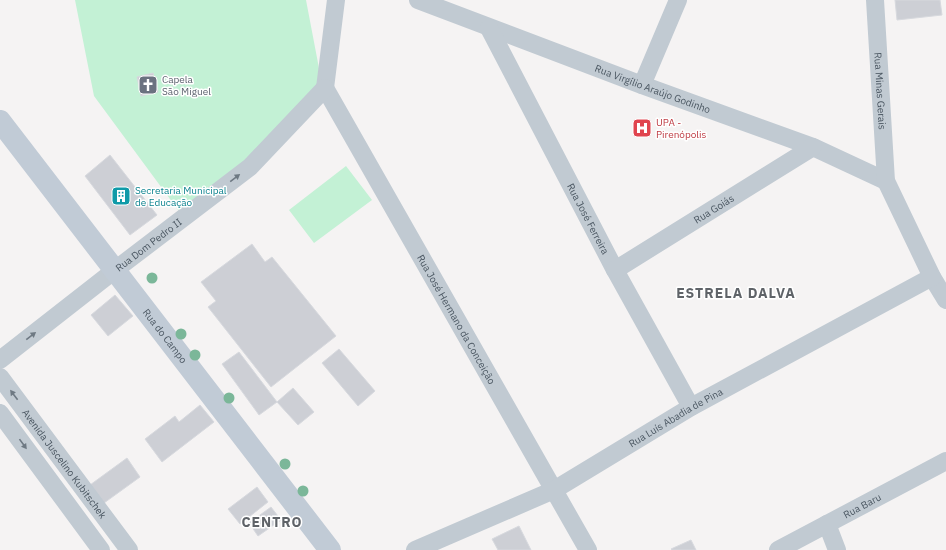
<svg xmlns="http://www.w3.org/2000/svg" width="946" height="550" font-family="'IBM Plex Sans',sans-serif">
<rect width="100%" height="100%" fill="#f5f3f3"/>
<!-- green -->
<path fill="#c3f1d5" d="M75 0H306L322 84 247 163 181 214 94 96Z
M346 166 372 200 314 243 289 210Z"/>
<!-- building -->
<path fill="#cdcfd5" stroke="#d7d9de" d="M895 0H940L942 15 897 20Z
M153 73 158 92 141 96 137 77Z
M110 155 157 215 130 235 85 176Z
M252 244 265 262 272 257 336 336 271 387 208 307 216 301 201 282Z
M115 295 133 316 108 336 91 315Z
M339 349 375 391 358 406 322 363Z
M239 352 277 402 259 415 222 364Z
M293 388 314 412 298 425 277 402Z
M200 405 214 422 162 462 145 439 175 416 179 422Z
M127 458 140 477 104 503 90 485Z
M257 487 268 502 240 524 228 509Z
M271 507 281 520 258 536 249 523Z
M519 526 531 550H498L492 539Z
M691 540 696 550H672L671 549Z"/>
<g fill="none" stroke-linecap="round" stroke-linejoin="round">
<!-- street -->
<g stroke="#c1cad2" stroke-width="18">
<path id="s1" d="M418 0 642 85 813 147 886 181"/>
<path id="s2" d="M875 0 886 181 932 277 946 300"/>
<path id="s3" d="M489 28 615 270 691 407"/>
<path d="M642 85 678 0"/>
<path id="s4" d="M325 88 588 550"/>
<path d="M325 88 336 0"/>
<path id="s5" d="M615 270 813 147"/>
<path id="s6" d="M0 360 115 270 250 167 325 88"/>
<path id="s7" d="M0 377 129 550"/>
<path d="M0 413 101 550"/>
<path d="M827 524 837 550"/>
<path id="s8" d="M415 550 554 490 691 407 932 277"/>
<path id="s9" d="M778 550 946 461"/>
</g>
<!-- secondary -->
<path stroke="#c1cbd6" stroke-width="22" id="s10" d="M0 121 330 550"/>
</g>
<!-- trees -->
<g fill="#7bb799">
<circle cx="152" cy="278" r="5.5"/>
<circle cx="181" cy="334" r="5.5"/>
<circle cx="195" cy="355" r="5.5"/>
<circle cx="229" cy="398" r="5.5"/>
<circle cx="285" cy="464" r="5.5"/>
<circle cx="303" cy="491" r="5.5"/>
</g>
<!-- one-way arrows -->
<defs><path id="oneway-solid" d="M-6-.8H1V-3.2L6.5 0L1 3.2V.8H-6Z"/></defs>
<g fill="#6e7983">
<use href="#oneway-solid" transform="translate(235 178) rotate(-37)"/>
<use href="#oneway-solid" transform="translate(31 336) rotate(-38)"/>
<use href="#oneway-solid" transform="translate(14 395) rotate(-127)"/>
<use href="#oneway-solid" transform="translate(23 444) rotate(54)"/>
</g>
<!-- icons -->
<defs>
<symbol id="church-square" viewBox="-11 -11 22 22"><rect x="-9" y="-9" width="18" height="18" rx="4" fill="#6b7280" stroke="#fff"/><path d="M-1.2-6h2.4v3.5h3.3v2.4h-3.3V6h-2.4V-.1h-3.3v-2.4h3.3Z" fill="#fff"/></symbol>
<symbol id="hospital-square" viewBox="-11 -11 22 22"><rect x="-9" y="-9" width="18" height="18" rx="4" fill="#e0444e" stroke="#fff"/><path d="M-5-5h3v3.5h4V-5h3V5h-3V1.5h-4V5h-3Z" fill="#fff"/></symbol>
<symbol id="building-square" viewBox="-11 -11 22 22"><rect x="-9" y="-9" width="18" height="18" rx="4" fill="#0f9aa8" stroke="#fff"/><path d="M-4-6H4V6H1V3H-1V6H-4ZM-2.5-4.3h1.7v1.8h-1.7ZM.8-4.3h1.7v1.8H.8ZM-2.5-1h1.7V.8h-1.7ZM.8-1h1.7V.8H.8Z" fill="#fff"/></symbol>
</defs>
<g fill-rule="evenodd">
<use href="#church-square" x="137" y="74" width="22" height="22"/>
<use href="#hospital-square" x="631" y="117" width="22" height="22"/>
<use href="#building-square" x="110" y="185" width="22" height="22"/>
</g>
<g text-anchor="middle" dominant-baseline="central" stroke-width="3" stroke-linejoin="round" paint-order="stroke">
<!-- worship labels -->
<g font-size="10" fill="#5b616d" stroke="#fff" text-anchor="start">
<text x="162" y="79">Capela<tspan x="162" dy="12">São Miguel</tspan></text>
</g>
<!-- street labels -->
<g font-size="10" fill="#4a5661" stroke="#fff">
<text stroke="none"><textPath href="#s1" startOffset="251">Rua Virgílio Araújo Godinho</textPath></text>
<text stroke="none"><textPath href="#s2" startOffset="91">Rua Minas Gerais</textPath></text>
<text stroke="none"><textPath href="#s5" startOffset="116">Rua Goiás</textPath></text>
<text stroke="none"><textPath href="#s3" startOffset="215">Rua José Ferreira</textPath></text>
<text stroke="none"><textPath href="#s6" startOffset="188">Rua Dom Pedro II</textPath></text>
<text stroke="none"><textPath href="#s4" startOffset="266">Rua José Hermano da Conceição</textPath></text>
<text stroke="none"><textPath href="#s10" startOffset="271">Rua do Campo</textPath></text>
<text stroke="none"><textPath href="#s8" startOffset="293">Rua Luís Abadia de Pina</textPath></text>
<text stroke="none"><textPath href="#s7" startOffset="108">Avenida Juscelino Kubitschek</textPath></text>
<text stroke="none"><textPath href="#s9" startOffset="95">Rua Baru</textPath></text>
</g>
<!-- health labels -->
<g font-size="10" fill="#be3a42" stroke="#fff" text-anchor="start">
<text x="656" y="122">UPA -<tspan x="656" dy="12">Pirenópolis</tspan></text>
</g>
<!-- culture labels -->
<g font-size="10" fill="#0d838f" stroke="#fff" text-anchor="start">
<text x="135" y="190">Secretaria Municipal<tspan x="135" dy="12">de Educação</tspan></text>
</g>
<!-- district labels -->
<g font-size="14" font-weight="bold" letter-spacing="1" fill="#5f6368" stroke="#fff">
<text x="736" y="293">ESTRELA DALVA</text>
<text x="272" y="522">CENTRO</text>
</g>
</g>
</svg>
